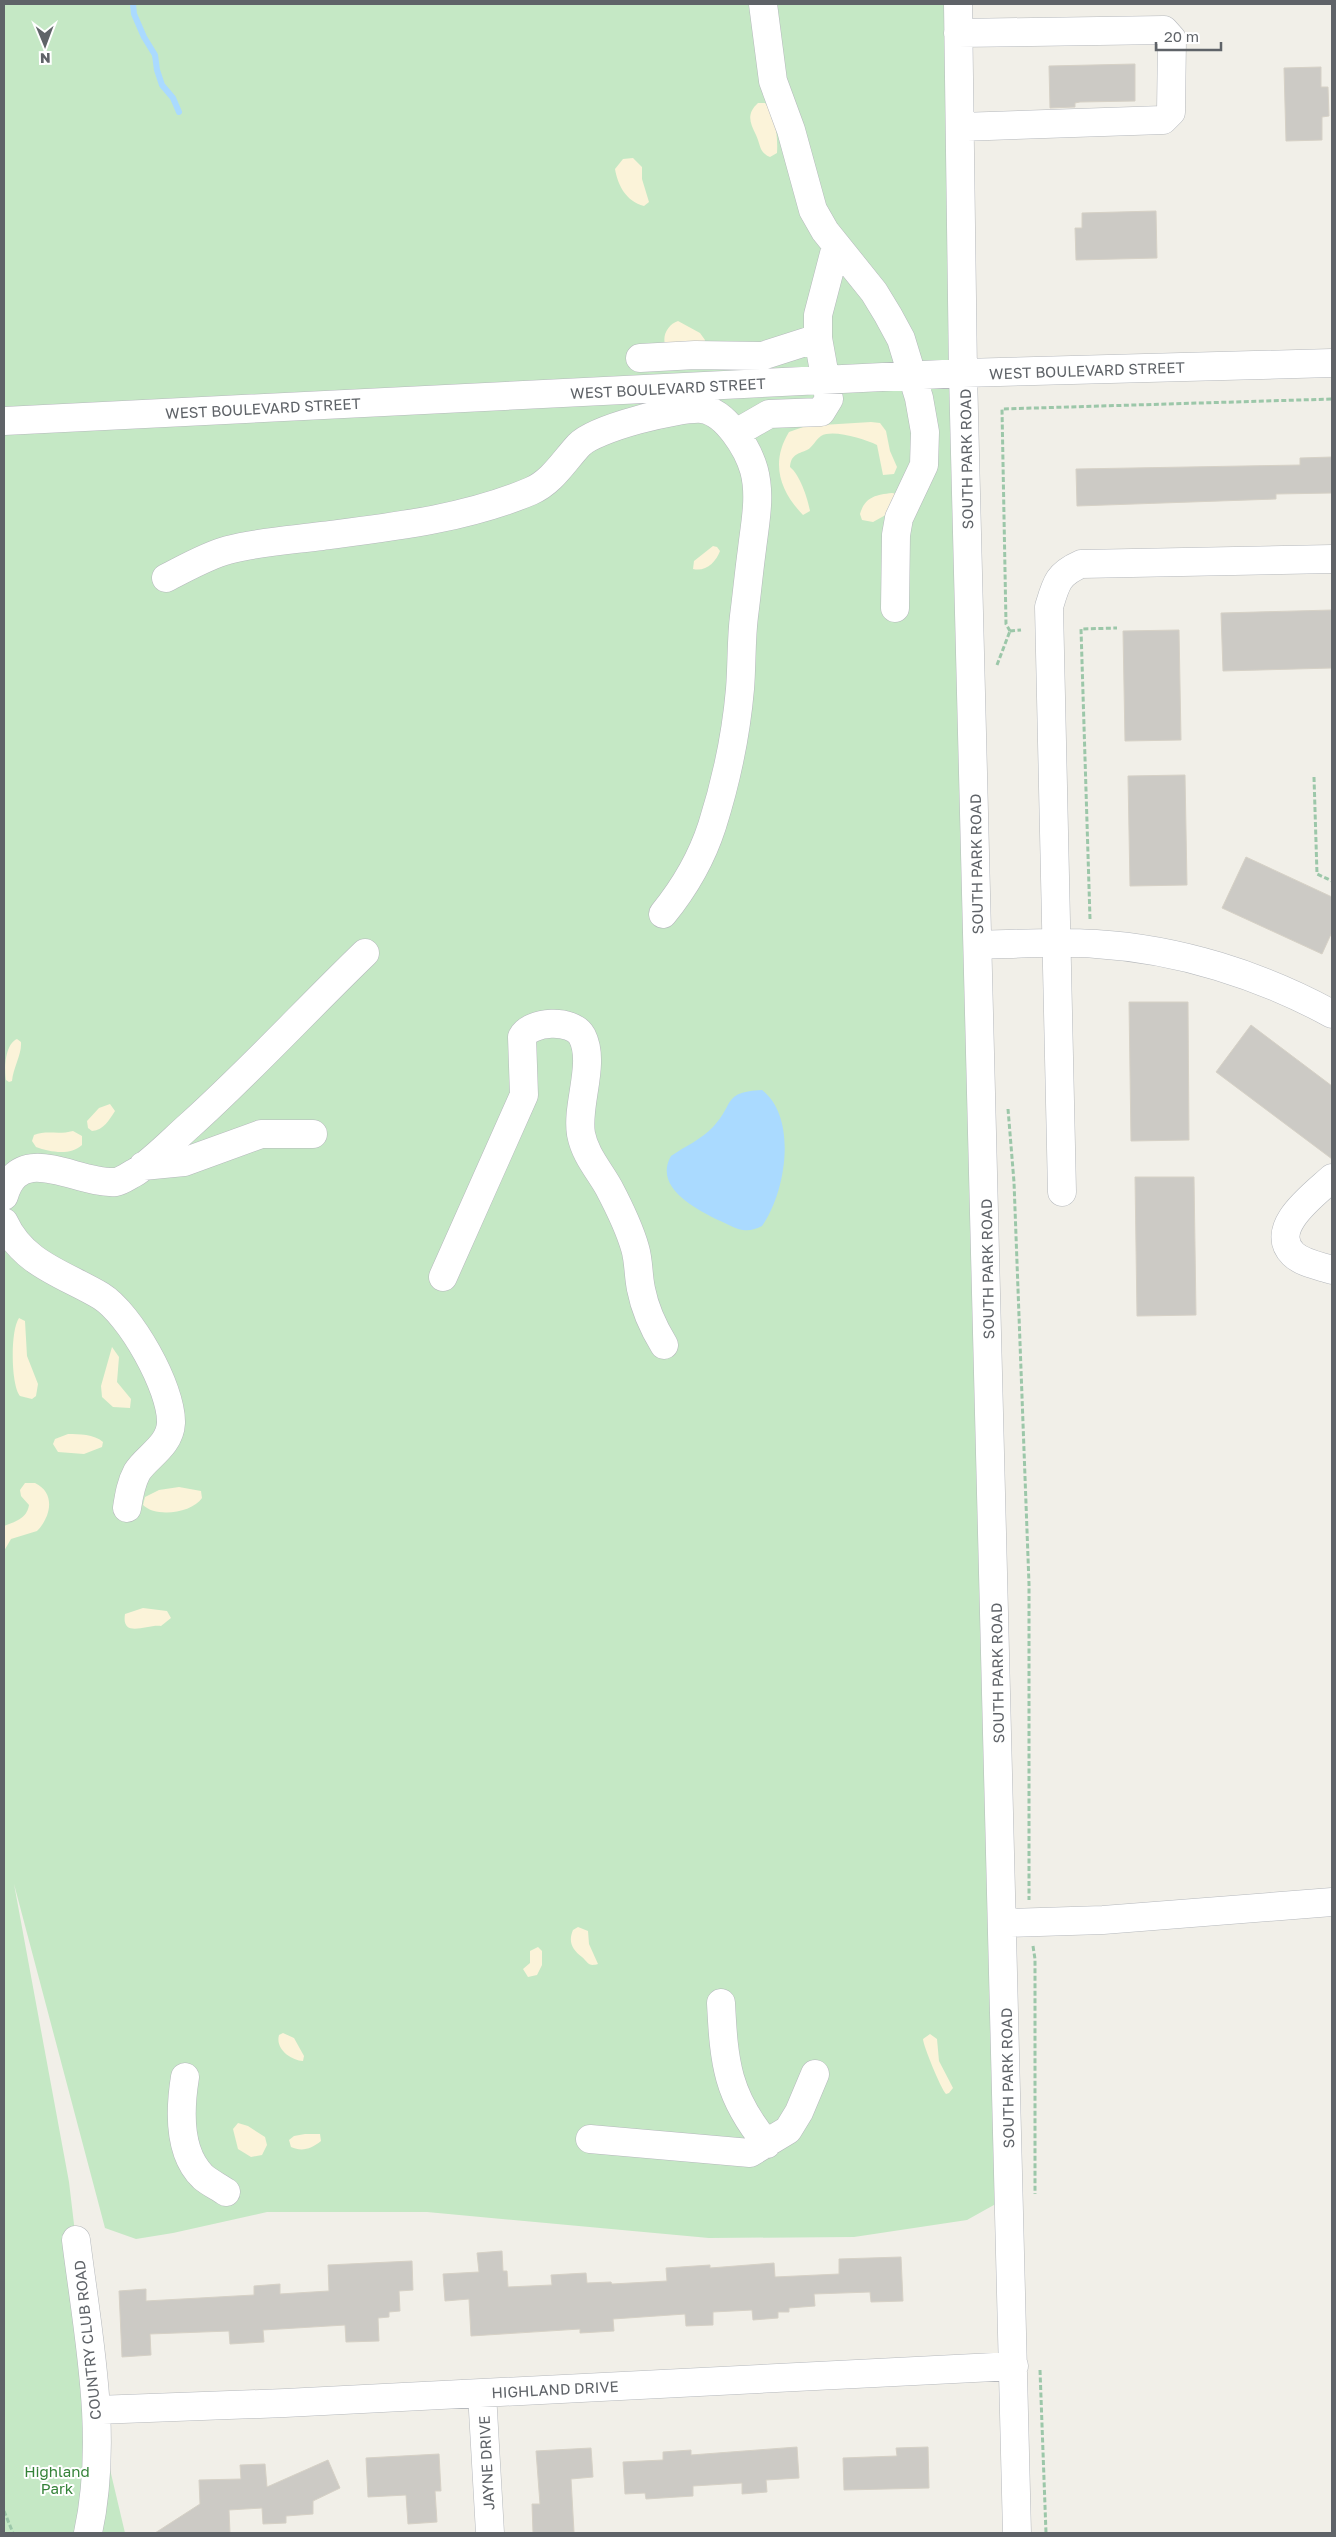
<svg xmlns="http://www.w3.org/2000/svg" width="1336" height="2537" font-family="'Golos Text',sans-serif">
<rect width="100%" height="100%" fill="#f1efe8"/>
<!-- green -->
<path fill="#c5e8c5" d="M4 4H960L1010 2196 967 2220 854 2237 709 2238 427 2212H267L173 2233 136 2239 105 2228 14 1884 69 2182 96 2410 125 2533H4Z"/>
<!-- sand -->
<path fill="#fbf3d9" d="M758 103H765C776 115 778 138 777 153L770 157C759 152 761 146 756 135 750 123 746 114 758 103Z
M633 158 642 167V179L649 202 644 206C626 201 618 186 615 169L623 159Z
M678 321 700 333 705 340 704 343 666 346C661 337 668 324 678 321Z
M871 422 880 423 886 431 890 451 897 467 894 474 883 475 877 445C864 439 833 429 821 436 815 440 813 447 807 450 797 454 791 455 790 467 800 475 808 499 810 511L803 515C780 491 770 463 789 432L806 426Z
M892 493 897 494 891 512 873 522 862 520 860 514C865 497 875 495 892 493Z
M713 546 717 547 720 551C716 562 706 572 693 569L694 561Z
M17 1039 21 1042C22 1054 13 1068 12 1081L9 1082 6 1080C4 1069 5 1044 17 1039Z
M110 1104 115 1111C109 1120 104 1130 92 1131L88 1128 87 1121 99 1108Z
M73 1131 82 1136V1145C70 1156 50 1152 36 1147L32 1141 34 1135C46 1130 59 1135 73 1131Z
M19 1318 25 1321 27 1356 38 1384 36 1396 32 1399 20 1396C11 1386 10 1331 19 1318Z
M112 1347 119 1357 117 1382 131 1399 130 1408 113 1407 102 1397 101 1386Z
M68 1434C79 1434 94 1434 103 1442L102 1447 84 1454 58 1452 53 1444 55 1439Z
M25 1483H35C56 1493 51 1517 37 1531L11 1539 4 1551V1526C14 1522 27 1519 29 1505L21 1496 20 1490Z
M179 1487 201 1491 202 1498C192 1513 156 1518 143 1505L145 1497 159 1490Z
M143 1608 167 1611 171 1618 161 1626C147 1624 121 1639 125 1614Z
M578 1927 588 1931 589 1944 598 1964C588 1967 588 1962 582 1957 572 1949 568 1942 573 1930Z
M538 1947 542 1951V1965L537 1975 528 1977 523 1969 530 1963V1951Z
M283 2033 294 2038 304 2056 303 2061C291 2060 275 2049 279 2035Z
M930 2034 937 2039 939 2061 953 2088 949 2093 946 2094C941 2089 923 2045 923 2039Z
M238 2123 248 2126 265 2137 267 2145 262 2155 251 2157 238 2149 233 2129Z
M305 2134H320L321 2141C311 2149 302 2152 291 2147L289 2140 294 2136Z"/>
<!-- water -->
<path fill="#aadaff" d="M762 1090C798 1118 786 1192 762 1226 756 1229 750 1231 743 1230 735 1229 726 1223 718 1220 696 1209 653 1187 671 1156 684 1147 702 1139 713 1127 735 1104 722 1092 762 1090Z"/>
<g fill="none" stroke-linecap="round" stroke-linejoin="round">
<!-- stream -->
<path stroke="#aadaff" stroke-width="6" d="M133 4 134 14 144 37 155 55 157 70 162 85 173 98 179 112"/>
</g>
<!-- building -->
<path fill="#cccac5" stroke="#d6d1c6" d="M1135 64V101L1080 102 1075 103V107L1050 108 1049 66Z
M1321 67V87H1328L1329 116 1322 117V140L1286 141 1284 68Z
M1156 211 1157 258 1076 260 1075 228H1082V213Z
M1332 457V493L1276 494V499L1077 506 1076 469 1300 465V458Z
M1332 610V668L1223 671 1221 613Z
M1179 630 1181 740 1125 741 1123 631Z
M1185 775 1187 885 1130 886 1128 776Z
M1246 857 1332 897V932L1322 954 1222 908Z
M1129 1002H1188L1189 1140 1131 1141Z
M1251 1025 1332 1086V1159L1216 1072Z
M1135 1177H1194L1196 1315 1137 1316Z
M502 2251 503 2271H507L508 2287 552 2285 551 2275 586 2273 587 2283 611 2282 612 2284 667 2281 666 2268 710 2265V2268L774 2263 775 2277 839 2274V2259L901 2257 903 2301 871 2302 870 2292 814 2294 815 2306 789 2308V2312H778V2318L753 2320 752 2310 713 2312V2325L686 2326 685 2314 613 2319 614 2331 580 2333V2329L471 2336 469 2299 445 2301 443 2274 479 2272 477 2253Z
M412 2261 413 2290 399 2291 400 2311 389 2312V2317L378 2318 379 2341 346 2342 345 2325 263 2330 264 2342 230 2344 229 2331 150 2334 151 2355 122 2357 119 2291 146 2289V2301L254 2295V2286L280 2284V2294L329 2291 328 2265Z
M797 2447 799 2478 766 2480 767 2492 742 2494V2483L693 2486V2496L646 2499 645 2493 625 2494 623 2462 663 2460V2452L691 2450V2455Z
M928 2447 929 2488 844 2490 843 2458 897 2456 896 2448Z
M591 2448 593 2477 571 2479 574 2532 533 2533 532 2504H540L536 2451Z
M439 2454 441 2491H435L437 2522 408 2524 406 2495 368 2497 366 2458Z
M328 2460 340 2488 313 2501V2514L286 2516V2523L263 2524 262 2508 229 2510 230 2533H155L200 2504 199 2480 241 2479 240 2465 265 2464 267 2487Z"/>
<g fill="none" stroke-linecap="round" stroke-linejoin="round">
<defs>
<path id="minor" d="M763 4 773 81 791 130 813 210 825 231 874 292 888 315 901 339 919 398 925 432 924 465 899 518 896 535 895 608
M958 4 963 373 1017 2533
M958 33 1164 30 1172 39 1171 112 1163 120 960 127
M640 358 695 355 762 356 818 338
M4 421 963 373 1332 363
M736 433 769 414 821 412 829 399 818 338V315L836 246
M166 578C186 568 206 556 228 550 258 542 291 540 322 536 392 527 465 519 531 491 552 482 564 461 579 445 595 428 679 407 702 409 726 412 748 449 754 470 761 496 755 523 752 549 749 571 747 593 744 616 741 640 742 664 740 689 736 735 726 782 712 826 701 860 685 887 663 914
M978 945C1017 944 1057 941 1096 944 1178 949 1261 975 1332 1014
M143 1166 184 1162 261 1134H313
M1332 1178C1315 1194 1267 1228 1293 1254 1302 1263 1320 1266 1332 1270
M1062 1192 1049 607C1056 583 1058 574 1081 564L1332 559
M4 1196C20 1140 77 1185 116 1182 122 1181 130 1175 136 1172 155 1159 173 1140 190 1125 251 1070 306 1010 365 953
M4 1222C23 1264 64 1274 101 1296 130 1314 172 1388 171 1423 170 1446 146 1457 137 1472 131 1483 129 1495 127 1508
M443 1277 524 1095 522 1037C530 1021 572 1018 582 1036 596 1063 576 1105 581 1134 585 1155 599 1170 609 1188 619 1207 629 1227 635 1248 639 1261 638 1275 641 1289 645 1310 653 1327 664 1345
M1004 1923 1103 1920 1332 1902
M721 2003C724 2063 727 2096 767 2144
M185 2077C180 2108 177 2152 203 2177 210 2183 219 2187 226 2192
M590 2139 750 2153 788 2130 799 2112 815 2074
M76 2240C88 2336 109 2437 88 2533
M482 2393 490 2533
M96 2410 285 2403 1014 2366"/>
</defs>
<!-- minor casing -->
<use href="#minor" stroke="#b5b8bc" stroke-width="29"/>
<!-- path -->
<path stroke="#9cc7a9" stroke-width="3" stroke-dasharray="5 2.5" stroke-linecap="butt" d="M1010 631 1006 624 1002 409 1332 399
M1010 631 1021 630
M997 665 1010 631
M1314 777 1317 874 1332 881
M1090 919 1081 629 1117 628
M1008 1109 1014 1182 1029 1584V1900
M1033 1946 1035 1959V2194
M1040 2370 1046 2533
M4 2511 13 2533"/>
<!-- minor -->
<use href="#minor" stroke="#fff" stroke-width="28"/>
</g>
<g text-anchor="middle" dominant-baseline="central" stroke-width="4" stroke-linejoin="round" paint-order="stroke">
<!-- street labels -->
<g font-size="15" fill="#5f6368" stroke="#fff">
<text transform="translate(1087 370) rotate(-2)">WEST BOULEVARD STREET</text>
<text transform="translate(668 388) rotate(-3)">WEST BOULEVARD STREET</text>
<text transform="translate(263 408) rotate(-3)">WEST BOULEVARD STREET</text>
<text transform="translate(966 459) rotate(-91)">SOUTH PARK ROAD</text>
<text transform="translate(976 864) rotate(-91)">SOUTH PARK ROAD</text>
<text transform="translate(987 1269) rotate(-91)">SOUTH PARK ROAD</text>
<text transform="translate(997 1673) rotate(-91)">SOUTH PARK ROAD</text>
<text transform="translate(1007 2078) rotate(-91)">SOUTH PARK ROAD</text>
<text transform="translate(87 2340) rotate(-96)">COUNTRY CLUB ROAD</text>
<text transform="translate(555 2389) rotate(-3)">HIGHLAND DRIVE</text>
<text transform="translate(486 2463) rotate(-93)">JAYNE DRIVE</text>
</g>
<!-- park labels -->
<g font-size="15" fill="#348238" stroke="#fff">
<text x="57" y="2471">Highland<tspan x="57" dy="17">Park</tspan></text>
</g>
</g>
<!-- border -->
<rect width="1336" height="2537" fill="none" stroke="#5f6368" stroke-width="10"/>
<!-- north arrow -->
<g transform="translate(45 45) rotate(179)" stroke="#ffffff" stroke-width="4" paint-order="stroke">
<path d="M0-4L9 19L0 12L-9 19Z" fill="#5f6368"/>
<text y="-8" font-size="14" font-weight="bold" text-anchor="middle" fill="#5f6368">N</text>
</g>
<!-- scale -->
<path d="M1156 42v8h65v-8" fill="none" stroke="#5f6368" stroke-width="2.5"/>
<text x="1164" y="42" font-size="15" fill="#5f6368" stroke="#ffffff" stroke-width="4" paint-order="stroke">20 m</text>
</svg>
